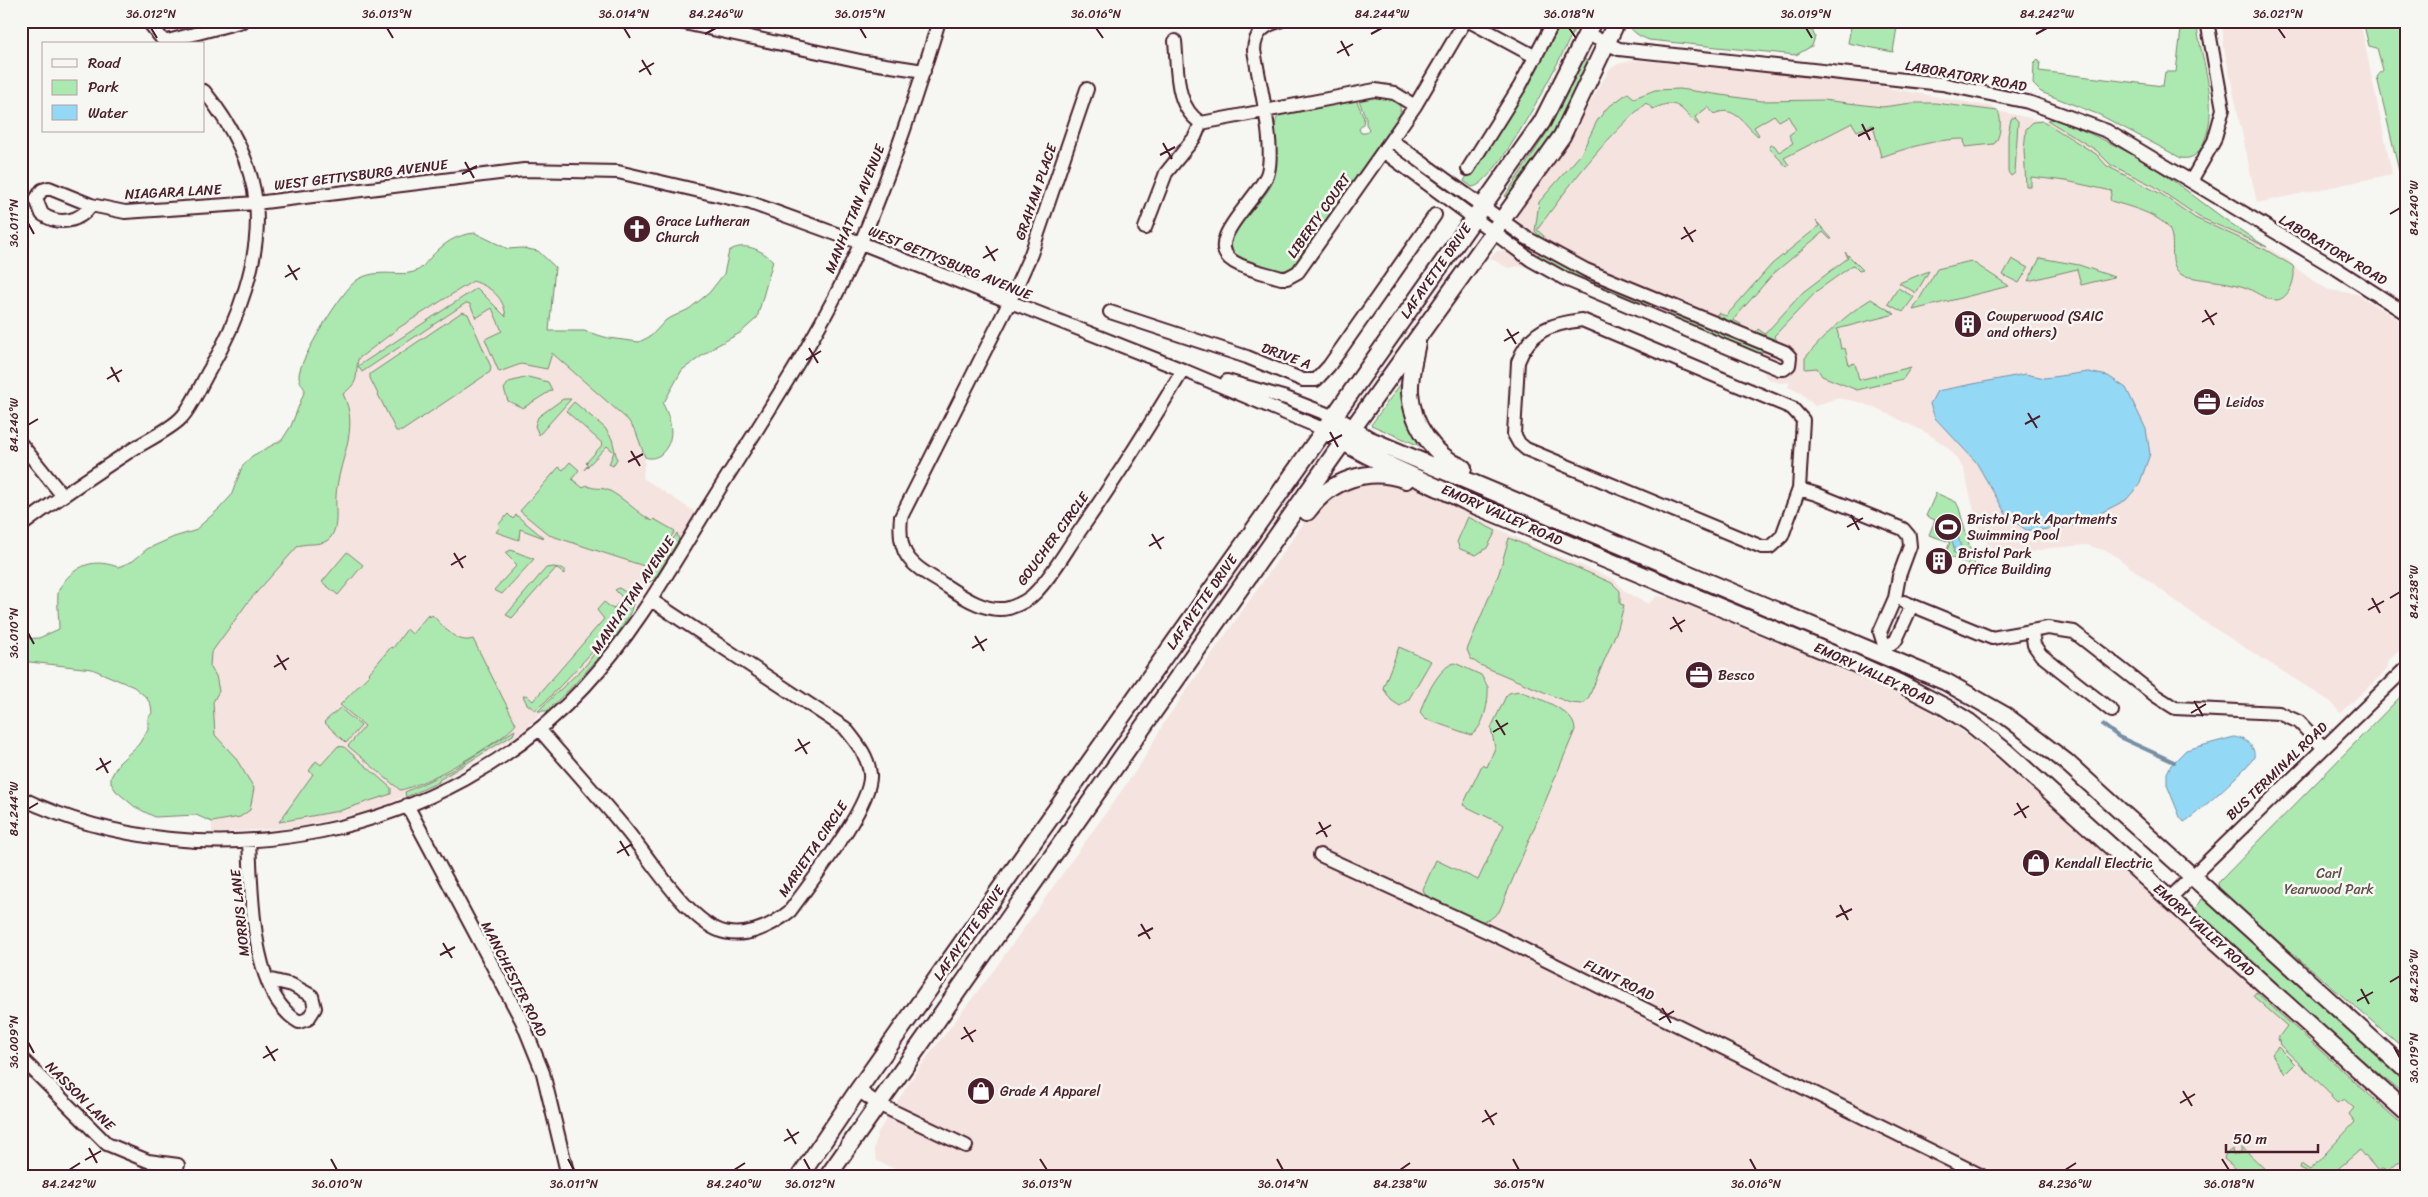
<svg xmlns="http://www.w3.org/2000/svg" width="2428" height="1197" font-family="Sriracha,sans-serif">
<rect width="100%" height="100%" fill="#f6f6f2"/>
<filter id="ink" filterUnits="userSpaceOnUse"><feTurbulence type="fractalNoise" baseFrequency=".02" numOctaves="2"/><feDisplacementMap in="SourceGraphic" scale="10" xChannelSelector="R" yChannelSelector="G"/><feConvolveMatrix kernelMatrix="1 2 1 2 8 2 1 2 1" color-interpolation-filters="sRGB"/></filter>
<g filter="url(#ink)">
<!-- built -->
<path fill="#f5e3df" d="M2222 21H2360L2392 174 2257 203 2224 48Z
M1634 60 1844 80 1993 107 1998 111 2043 121 2056 119 2115 145 2153 167 2226 222 2291 262 2293 266 2316 283 2329 290 2357 294 2407 325V644L2389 660 2387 670 2340 713 2331 702 2203 621 2110 552 2087 545 2049 548 2013 557 1996 550 1988 543 1978 526 1964 470 1957 458 1947 447 1929 434 1876 408 1855 401 1836 398 1815 406 1801 393 1788 387 1790 382 1779 383 1767 378 1760 366 1536 268 1521 266 1508 268 1490 258 1497 251H1506L1521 228 1516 218 1519 210 1564 148 1609 70 1618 64Z
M555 267 549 331 647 437 643 478 696 513 607 646 569 690 515 737 444 780 372 810 297 827 212 833 208 554 358 359 400 327 473 281Z
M1360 481 1398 482 1424 492 1527 543 1614 579 1625 592 1648 604 1657 596 1671 598 1877 684 1927 709 1958 728 2036 790 2407 1127V1176H910L877 1161 874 1150 877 1134 916 1072 994 970 1142 762 1165 721 1308 517 1325 499Z"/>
<!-- green -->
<path fill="#ace9b0" stroke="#7b846e" d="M1560 21H1578C1567 47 1496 187 1472 187L1464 181Z
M1627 21H1785L1793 26 1812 30 1815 37 1812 46 1796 55 1649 40C1639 36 1631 32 1627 21Z
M1852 21H1898L1893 52 1848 43Z
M2182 21H2196C2201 61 2220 103 2204 142 2199 153 2193 160 2181 158L2100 115 2041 92 2033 84 2034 64 2038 60 2040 62 2039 71 2163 86 2165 72H2176Z
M2363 21H2407V169L2399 171 2377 77 2383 70 2377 48 2369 46Z
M1581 58 1590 62 1554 130 1507 198 1505 196 1546 134Z
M1680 89 1762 101 1823 100 1882 107 1912 103H1935L1998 111C2002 120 2001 137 1994 144L1965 147 1964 139C1935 139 1907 148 1881 157L1873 125 1857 131 1852 123 1784 158 1789 165 1787 167 1769 148 1770 145H1774L1779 152 1793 143 1789 135 1796 130 1788 116 1779 121 1774 115 1754 127 1759 135 1758 136C1744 125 1735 104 1714 114L1708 107 1695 117 1699 125C1680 111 1680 96 1653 109L1646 103C1603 140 1570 184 1537 230L1544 236 1543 240 1535 231 1539 202 1581 154 1597 121 1607 108 1628 93 1634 98 1655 90Z
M1375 96C1387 97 1403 98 1400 114L1294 265C1282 279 1249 262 1235 254L1231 246C1234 221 1262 205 1273 182 1281 163 1269 127 1279 115L1356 99 1364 118 1363 124 1359 129 1361 133H1366L1369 129 1366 124V118L1358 98Z
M2014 117 2018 121 2015 173 2011 176 2008 172V135L2011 119Z
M2056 119C2089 133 2122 147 2152 166 2191 192 2226 223 2267 247L2199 217 2154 186 2111 165 2096 150 2047 120Z
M2043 121 2096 154 2107 166 2161 194 2195 218 2266 250 2293 266C2297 277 2289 300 2276 300 2265 300 2254 290 2244 287 2223 280 2202 281 2182 275 2164 262 2180 239 2166 225 2153 212 2127 206 2111 201L2110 198 2112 191 2066 181 2031 177V186H2026L2024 150 2026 129 2033 122Z
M1816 221 1832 239H1830L1823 232 1773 274 1733 320 1741 324 1740 328 1715 317 1718 313 1726 316 1772 264 1819 226Z
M475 233 508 249 522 248 538 251 555 267 549 331H584L608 338 639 342 651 336 666 320 689 309 709 293 724 274 729 251C744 241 762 250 773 261L757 318 740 333 716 346 682 370 663 404C672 422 676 441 660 455 655 458 650 459 645 457L636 432 628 420 552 353 547 369 521 364 499 372 485 339 502 331 492 308 476 318 470 304 466 303 362 372 358 366 477 288 506 317C504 297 491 287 473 281L400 327 358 359C355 378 360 381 343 394 361 430 338 460 336 496 335 510 339 525 331 537 324 547 308 542 298 546L248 602 211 653 210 666 216 676 219 691 213 702 215 735 235 757 254 788 250 810 240 817 212 822 196 815 155 817 135 807 116 791 111 783V777L119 763 139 744 148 729V718L152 713 151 705 146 697 134 687 92 669 21 661V639L39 638 59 629C59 618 57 605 58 593 59 588 64 581 68 577 83 562 98 560 118 567L133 561 147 549 174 537 194 531 219 509 231 496 242 467 252 456 282 440 291 426 305 390C303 386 299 381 299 376 298 361 344 288 357 280 378 267 401 278 416 271 422 269 426 262 430 258 444 243 455 235 475 233Z
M1540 252 1654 304V307L1649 309 1584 282 1537 258Z
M1845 252 1863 270 1859 271 1853 265 1818 290 1774 336 1780 344 1755 334 1758 329 1765 334 1803 292 1848 258Z
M2040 258 2079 265 2114 277 2081 285 2077 269 2028 281Z
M2012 259 2028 268 2019 283 2003 275Z
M1971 261 2009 286 1913 310 1937 269Z
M1929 271 1916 293 1899 283Z
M1898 288 1914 297 1903 312 1888 304Z
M1871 299 1895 314 1837 329 1841 349 1845 348 1849 365 1855 363 1859 380 1911 367 1903 379 1857 390 1822 376 1817 368 1805 369V358C1825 335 1845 315 1871 299Z
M1671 311 1761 347 1762 353 1759 354 1669 317Z
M462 312 468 314 491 367 490 372 402 431H396L370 378V374Z
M528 377 548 382 552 390 523 408 508 401 504 389 509 382Z
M1402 382 1421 445 1420 446 1371 425Z
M563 399H571L539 435 535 426 538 417Z
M574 402 605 428 612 439 617 459 613 466 609 464 614 452 607 446 584 470 588 465 586 463 603 444 566 411Z
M570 462 579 470 572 479 583 488 586 485C593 490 602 487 608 490 624 498 636 512 652 521L654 519 675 531 650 568 549 535 520 511 559 467 563 470Z
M1936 493 1956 502 1959 508 1974 563V567L1945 555 1950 542 1929 535 1935 520 1926 516Z
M508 514 513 519 516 515 544 538 520 529 519 540 496 532 500 527 498 525Z
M1468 517 1496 531 1487 548 1476 555 1460 549 1457 542Z
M677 533 679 540 654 580 644 584Z
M1509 538 1612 583 1620 591V604L1624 605 1618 628 1588 699 1582 704 1570 703 1480 665 1471 659 1467 650 1499 573Z
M511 550 534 559 502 594 494 590 517 565 505 553Z
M347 552 363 565 338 595 322 582Z
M554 567 564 569V574L556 568 512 618 506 615 546 568Z
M619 588 632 596 597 647 545 702 535 710 527 704 523 696 526 695 533 701 604 619 597 610 604 602 613 609 623 598 615 590Z
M633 600C635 626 567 692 547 711H538L586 665Z
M428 615 430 617 432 615C443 625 456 645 473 639L516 724C505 741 421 787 400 790L348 746 365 726 340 705 370 674 369 673 391 647 393 648 407 629 412 634Z
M1399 647 1431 661 1409 699 1400 706 1391 700 1383 688Z
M1455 663 1481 675 1488 687C1489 701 1484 728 1471 735L1425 719 1420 713C1423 700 1440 665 1455 663Z
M2407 690V1051L2226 897 2219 888 2218 883Z
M1519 691C1536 697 1575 710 1575 730L1499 912 1489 920 1478 922 1426 897 1423 889 1436 860 1478 880 1504 825 1463 805 1482 765 1487 767 1495 748 1491 728 1506 696 1509 693Z
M340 708 361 726 346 743 324 722Z
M515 730 513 735 439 780V782L406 797 405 792 452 770Z
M338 746 344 747 391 788V794L339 811 279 822 313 774 309 771 316 761 321 765Z
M2201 899H2204L2407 1082V1097L2339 1041 2199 914 2195 909Z
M2256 992 2407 1129V1168L2400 1161 2388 1171 2382 1169 2378 1171 2360 1150 2333 1173 2330 1170 2324 1176H2317L2300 1168 2301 1164 2310 1170 2355 1122 2349 1114 2354 1108 2344 1099 2337 1103 2331 1097 2332 1095 2280 1045 2278 1038 2287 1026 2253 996Z
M2278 1047 2295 1064 2285 1074 2272 1054Z
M2241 1148H2243L2272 1176H2245L2224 1159 2225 1155 2232 1149 2233 1155 2241 1153Z"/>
<!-- water -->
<path fill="#93d9f5" stroke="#768fa4" d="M2088 372 2108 376 2126 388 2146 429 2150 454 2139 485 2126 500 2077 525 2040 530H2026L2007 516 1976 462 1935 418 1930 404 1937 391 2025 374 2045 378Z
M1948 513 1953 517 1962 551 1960 555 1953 552 1954 549 1950 530 1938 526 1944 515Z
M2234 737C2243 738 2256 745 2254 757 2252 764 2193 818 2184 822L2180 817 2167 785V773L2171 765 2186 750Z"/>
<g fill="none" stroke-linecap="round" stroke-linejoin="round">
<!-- stream -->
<path stroke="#768fa4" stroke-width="4" d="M2103 725 2119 737 2174 762"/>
<defs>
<path id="minor" d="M148 21 166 44
M675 21 865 62 924 71
M1280 21C1264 25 1255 33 1254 50 1259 82 1275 143 1268 172 1262 197 1200 241 1234 262 1247 270 1266 273 1281 278H1287L1298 272 1415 106 1465 21
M1469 21 1536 57
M1587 34 1619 49 1942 84 2028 102 2107 131 2337 269 2407 314
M1175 41C1178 69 1174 106 1201 123L1375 90 1394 93 1415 106
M164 42 243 21
M1087 89 1031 254 1009 303 901 517C897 555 910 564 940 582 959 594 985 614 1009 608 1018 605 1028 601 1035 593 1052 576 1065 552 1079 532 1116 479 1150 425 1183 370
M1383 151 1531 260 1565 279 1779 369H1784L1789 365 1790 357 1785 352 1586 270 1525 237 1391 140
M1468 169 1520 86 1554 21
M2191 181 2214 141 2223 109 2207 21
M91 205C80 222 59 226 42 214L36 199 42 190 49 188 91 205 125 212 256 203 524 170 618 172 751 203 861 243 1183 370 1323 429
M1145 228 1166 173 1195 137 1201 123
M1110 312 1247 357 1303 380H1316L1329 366 1435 215
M1227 381 1286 398 1332 416
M21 444 62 495
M1799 489 1782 536 1770 547H1762L1526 449 1519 443 1514 434 1518 362C1530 330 1551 324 1582 320L1792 408 1803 420 1799 489 1816 494 1903 529 1909 536 1910 546 1899 576 1895 598 1880 632 1885 648 1896 640 1912 605
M21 526C57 499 93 475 130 451 144 442 171 429 181 418 192 407 202 382 210 369 237 323 262 257 256 203 251 161 230 123 204 91
M1904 602 1992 638 2048 628 2074 632 2156 696 2175 708 2279 713 2299 722 2323 747
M2032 632 2034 645 2041 655 2112 711
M539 729C568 763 598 796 627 831 650 859 683 913 716 929 741 941 771 927 790 911 809 884 873 805 870 774 868 755 856 742 845 728L651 600
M21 798C206 886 447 836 585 686 635 632 671 567 710 504 762 420 822 333 861 242 892 170 916 96 939 21
M407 805 522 1021 543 1073 568 1176
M249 842C252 892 250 994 299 1022L308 1019 315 1008 312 996 292 985 267 979
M1320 855 1499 937 1982 1176
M2169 899 2407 667
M21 1058 107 1144 148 1161 178 1165
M858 1090 878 1104 966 1146"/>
<path id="major" d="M1417 342C1414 359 1409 376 1410 392 1412 425 1433 455 1463 468
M1332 416 1368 439 1946 682 2006 716 2065 761 2407 1071
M1323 429C1367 460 1420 477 1467 502L1854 663 1899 683 1945 707 1969 722 2005 751 2407 1113
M1307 512C1330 480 1368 466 1406 480
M800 1176 858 1090 1542 122 1593 21
M828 1176 1333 456 1562 136 1617 21"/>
</defs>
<!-- minor casing -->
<use href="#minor" stroke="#4a1f2b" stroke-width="16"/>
<!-- major casing -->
<use href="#major" stroke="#4a1f2b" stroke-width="20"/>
<!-- minor -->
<use href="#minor" stroke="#f6f6f2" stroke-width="12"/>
<!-- major -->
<use href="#major" stroke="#f6f6f2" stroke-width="16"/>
</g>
</g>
<!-- ticks -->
<path fill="none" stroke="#4a1f2b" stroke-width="2" d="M151 28 157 38M387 28 393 38M624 28 630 38M860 28 866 38M1096 28 1103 38M1569 28 1576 38M1806 28 1812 38M2278 28 2285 38M705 34 716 28M1371 34 1382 28M2036 34 2047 28M1341 41 1349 56M1337 53 1353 44M642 60 651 75M639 72 654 63M1862 124 1870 140M1858 136 1874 128M1163 143 1172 159M1160 155 1175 147M465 162 474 178M462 174 477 166M2390 214 2400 208M28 223 34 234M1684 227 1693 242M1681 239 1696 230M986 246 995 261M983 258 998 249M288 265 297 280M285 277 300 268M2205 310 2214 325M2202 322 2217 313M1507 329 1516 344M1504 341 1519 332M809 348 818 363M806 360 821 351M111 367 119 382M107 379 122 370M2028 413 2037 428M2025 424 2040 416M28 425 38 419M1330 432 1338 447M1327 443 1342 435M631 451 640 466M628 462 643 454M1851 515 1859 530M1847 527 1863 518M1152 534 1161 549M1149 546 1164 537M454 553 463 568M451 565 466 556M2372 598 2380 613M2390 598 2400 592M2368 610 2384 601M1673 617 1682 632M1670 629 1685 620M28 633 34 644M975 636 984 651M972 648 987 639M277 655 286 670M274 667 289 658M2194 701 2203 716M2191 713 2206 704M1496 720 1505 735M1493 732 1508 723M798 739 807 754M795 751 810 742M100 758 108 773M96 770 111 761M2017 803 2026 818M28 809 38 803M2014 815 2029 806M1319 822 1327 837M1316 834 1331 825M620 841 629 856M617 853 632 844M1840 905 1848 920M1836 917 1852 909M1141 924 1150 939M1138 936 1153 928M443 943 452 958M440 955 455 947M2390 982 2400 976M2361 989 2369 1004M2357 1001 2373 992M1662 1008 1671 1023M1659 1020 1674 1011M964 1027 973 1042M961 1039 976 1030M28 1042 34 1053M266 1046 275 1061M2394 1047 2400 1058M263 1058 278 1049M2183 1091 2192 1106M2180 1103 2195 1094M1485 1110 1494 1125M1482 1122 1497 1113M787 1129 796 1144M784 1141 799 1132M89 1148 97 1163M331 1159 337 1170M568 1159 574 1170M804 1159 810 1170M1040 1159 1047 1170M1277 1159 1283 1170M1513 1159 1519 1170M1750 1159 1756 1170M2222 1159 2229 1170M85 1160 101 1151M69 1170 80 1163M734 1170 745 1163M1400 1170 1410 1163M2065 1170 2076 1163"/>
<!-- icons -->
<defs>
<symbol id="church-disc" viewBox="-11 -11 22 22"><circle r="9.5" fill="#4a1f2b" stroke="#f6f6f2"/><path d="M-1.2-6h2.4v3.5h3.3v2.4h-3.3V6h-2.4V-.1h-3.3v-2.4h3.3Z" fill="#fff"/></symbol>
<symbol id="building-disc" viewBox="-11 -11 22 22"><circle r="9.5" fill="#4a1f2b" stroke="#f6f6f2"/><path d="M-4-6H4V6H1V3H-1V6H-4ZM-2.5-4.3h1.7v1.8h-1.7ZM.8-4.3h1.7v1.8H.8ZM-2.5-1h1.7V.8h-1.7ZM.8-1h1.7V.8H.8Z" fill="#fff"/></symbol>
<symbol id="office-disc" viewBox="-11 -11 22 22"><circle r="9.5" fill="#4a1f2b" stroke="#f6f6f2"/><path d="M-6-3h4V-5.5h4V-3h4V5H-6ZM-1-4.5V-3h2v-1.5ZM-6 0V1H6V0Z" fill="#fff"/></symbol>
<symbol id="stadium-disc" viewBox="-11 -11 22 22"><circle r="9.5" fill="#4a1f2b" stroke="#f6f6f2"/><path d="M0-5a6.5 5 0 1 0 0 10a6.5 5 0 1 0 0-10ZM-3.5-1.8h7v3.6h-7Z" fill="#fff"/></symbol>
<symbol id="shop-disc" viewBox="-11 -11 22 22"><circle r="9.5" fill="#4a1f2b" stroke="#f6f6f2"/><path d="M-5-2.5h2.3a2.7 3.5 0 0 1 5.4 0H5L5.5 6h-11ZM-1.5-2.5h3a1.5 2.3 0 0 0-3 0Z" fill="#fff"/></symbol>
</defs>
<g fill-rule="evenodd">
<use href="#church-disc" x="621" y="213" width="32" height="32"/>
<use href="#building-disc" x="1952" y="308" width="32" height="32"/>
<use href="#office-disc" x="2191" y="386" width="32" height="32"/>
<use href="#stadium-disc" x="1932" y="511" width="32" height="32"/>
<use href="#building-disc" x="1923" y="545" width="32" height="32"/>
<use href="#office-disc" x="1683" y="659" width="32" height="32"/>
<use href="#shop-disc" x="2020" y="847" width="32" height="32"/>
<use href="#shop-disc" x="965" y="1075" width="32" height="32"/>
</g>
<g text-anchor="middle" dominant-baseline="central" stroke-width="5" stroke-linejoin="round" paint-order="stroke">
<!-- street labels -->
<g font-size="14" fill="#4a1f2b" stroke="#f6f6f2">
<text transform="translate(1966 76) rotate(10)">LABORATORY ROAD</text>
<text transform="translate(361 175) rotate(-7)">WEST GETTYSBURG AVENUE</text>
<text transform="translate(173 192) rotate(-3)">NIAGARA LANE</text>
<text transform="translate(1036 192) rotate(-71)">GRAHAM PLACE</text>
<text transform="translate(855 209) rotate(-68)">MANHATTAN AVENUE</text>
<text transform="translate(1319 216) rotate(-55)">LIBERTY COURT</text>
<text transform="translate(2333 250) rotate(31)">LABORATORY ROAD</text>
<text transform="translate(950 263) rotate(22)">WEST GETTYSBURG AVENUE</text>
<text transform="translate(1436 271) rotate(-55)">LAFAYETTE DRIVE</text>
<text transform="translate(1286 356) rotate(20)">DRIVE A</text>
<text transform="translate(1502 515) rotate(24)">EMORY VALLEY ROAD</text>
<text transform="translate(1053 539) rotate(-54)">GOUCHER CIRCLE</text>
<text transform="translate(633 595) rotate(-56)">MANHATTAN AVENUE</text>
<text transform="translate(1202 602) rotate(-55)">LAFAYETTE DRIVE</text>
<text transform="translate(1874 674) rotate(25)">EMORY VALLEY ROAD</text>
<text transform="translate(2277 771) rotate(-44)">BUS TERMINAL ROAD</text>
<text transform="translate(813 849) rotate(-56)">MARIETTA CIRCLE</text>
<text transform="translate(240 913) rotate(-96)">MORRIS LANE</text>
<text transform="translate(2204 930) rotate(42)">EMORY VALLEY ROAD</text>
<text transform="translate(969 933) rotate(-55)">LAFAYETTE DRIVE</text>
<text transform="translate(514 979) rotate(63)">MANCHESTER ROAD</text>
<text transform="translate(1619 980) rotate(26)">FLINT ROAD</text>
<text transform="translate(80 1096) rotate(45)">NASSON LANE</text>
</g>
<!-- poi labels -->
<g font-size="14" fill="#4a1f2b" stroke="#f6f6f2" text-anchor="start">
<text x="656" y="221">Grace Lutheran<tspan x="656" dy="16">Church</tspan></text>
<text x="1987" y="316">Cowperwood (SAIC<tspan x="1987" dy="16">and others)</tspan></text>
<text x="2226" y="402">Leidos</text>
<text x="1967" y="519">Bristol Park Apartments<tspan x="1967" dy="16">Swimming Pool</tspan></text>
<text x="1958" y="553">Bristol Park<tspan x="1958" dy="16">Office Building</tspan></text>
<text x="1718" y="675">Besco</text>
<text x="2055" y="863">Kendall Electric</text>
<text x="1000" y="1091">Grade A Apparel</text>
</g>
<!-- park labels -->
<g font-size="14" fill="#62524c" stroke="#f6f6f2">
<text x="2329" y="873">Carl<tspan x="2329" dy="16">Yearwood Park</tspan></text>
</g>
</g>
<!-- margin -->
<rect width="2428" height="1197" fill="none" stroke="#f6f6f2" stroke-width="55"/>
<!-- legend -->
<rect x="42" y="42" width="162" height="90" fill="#f6f6f2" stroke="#b1a0a2"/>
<rect x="52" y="59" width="25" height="8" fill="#f6f6f2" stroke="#b1a0a2"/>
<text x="88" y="68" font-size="15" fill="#4a1f2b">Road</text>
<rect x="52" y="80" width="25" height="15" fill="#ace9b0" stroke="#b1a0a2"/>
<text x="88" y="92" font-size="15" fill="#4a1f2b">Park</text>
<rect x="52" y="105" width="25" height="15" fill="#93d9f5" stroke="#b1a0a2"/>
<text x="88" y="118" font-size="15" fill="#4a1f2b">Water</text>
<!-- scale -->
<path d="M2226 1144v8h92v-8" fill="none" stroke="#4a1f2b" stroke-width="2.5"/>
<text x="2233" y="1144" font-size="15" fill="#4a1f2b" stroke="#f6f6f2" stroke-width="4" paint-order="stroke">50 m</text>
<rect x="28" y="28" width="2372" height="1142" fill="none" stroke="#4a1f2b" stroke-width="2"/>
<g font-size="12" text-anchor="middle" fill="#4a1f2b">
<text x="151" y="18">36.012°N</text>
<text x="387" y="18">36.013°N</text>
<text x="624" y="18">36.014°N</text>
<text x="716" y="18">84.246°W</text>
<text x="860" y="18">36.015°N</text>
<text x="1096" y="18">36.016°N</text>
<text x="1382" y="18">84.244°W</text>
<text x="1569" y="18">36.018°N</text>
<text x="1806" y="18">36.019°N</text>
<text x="2047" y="18">84.242°W</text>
<text x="2278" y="18">36.021°N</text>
<text transform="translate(2414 208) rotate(-90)" y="4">84.240°W</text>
<text transform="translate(14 223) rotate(-90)" y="4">36.011°N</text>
<text transform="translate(14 425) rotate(-90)" y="4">84.246°W</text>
<text transform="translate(2414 592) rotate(-90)" y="4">84.238°W</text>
<text transform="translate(14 633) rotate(-90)" y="4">36.010°N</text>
<text transform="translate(14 809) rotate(-90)" y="4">84.244°W</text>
<text transform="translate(2414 976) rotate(-90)" y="4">84.236°W</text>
<text transform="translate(14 1042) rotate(-90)" y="4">36.009°N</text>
<text transform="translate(2414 1058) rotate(-90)" y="4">36.019°N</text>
<text x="69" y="1188">84.242°W</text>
<text x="337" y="1188">36.010°N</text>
<text x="574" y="1188">36.011°N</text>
<text x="734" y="1188">84.240°W</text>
<text x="810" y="1188">36.012°N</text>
<text x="1047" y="1188">36.013°N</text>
<text x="1283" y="1188">36.014°N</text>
<text x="1400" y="1188">84.238°W</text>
<text x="1519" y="1188">36.015°N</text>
<text x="1756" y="1188">36.016°N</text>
<text x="2065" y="1188">84.236°W</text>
<text x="2229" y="1188">36.018°N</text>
</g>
</svg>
